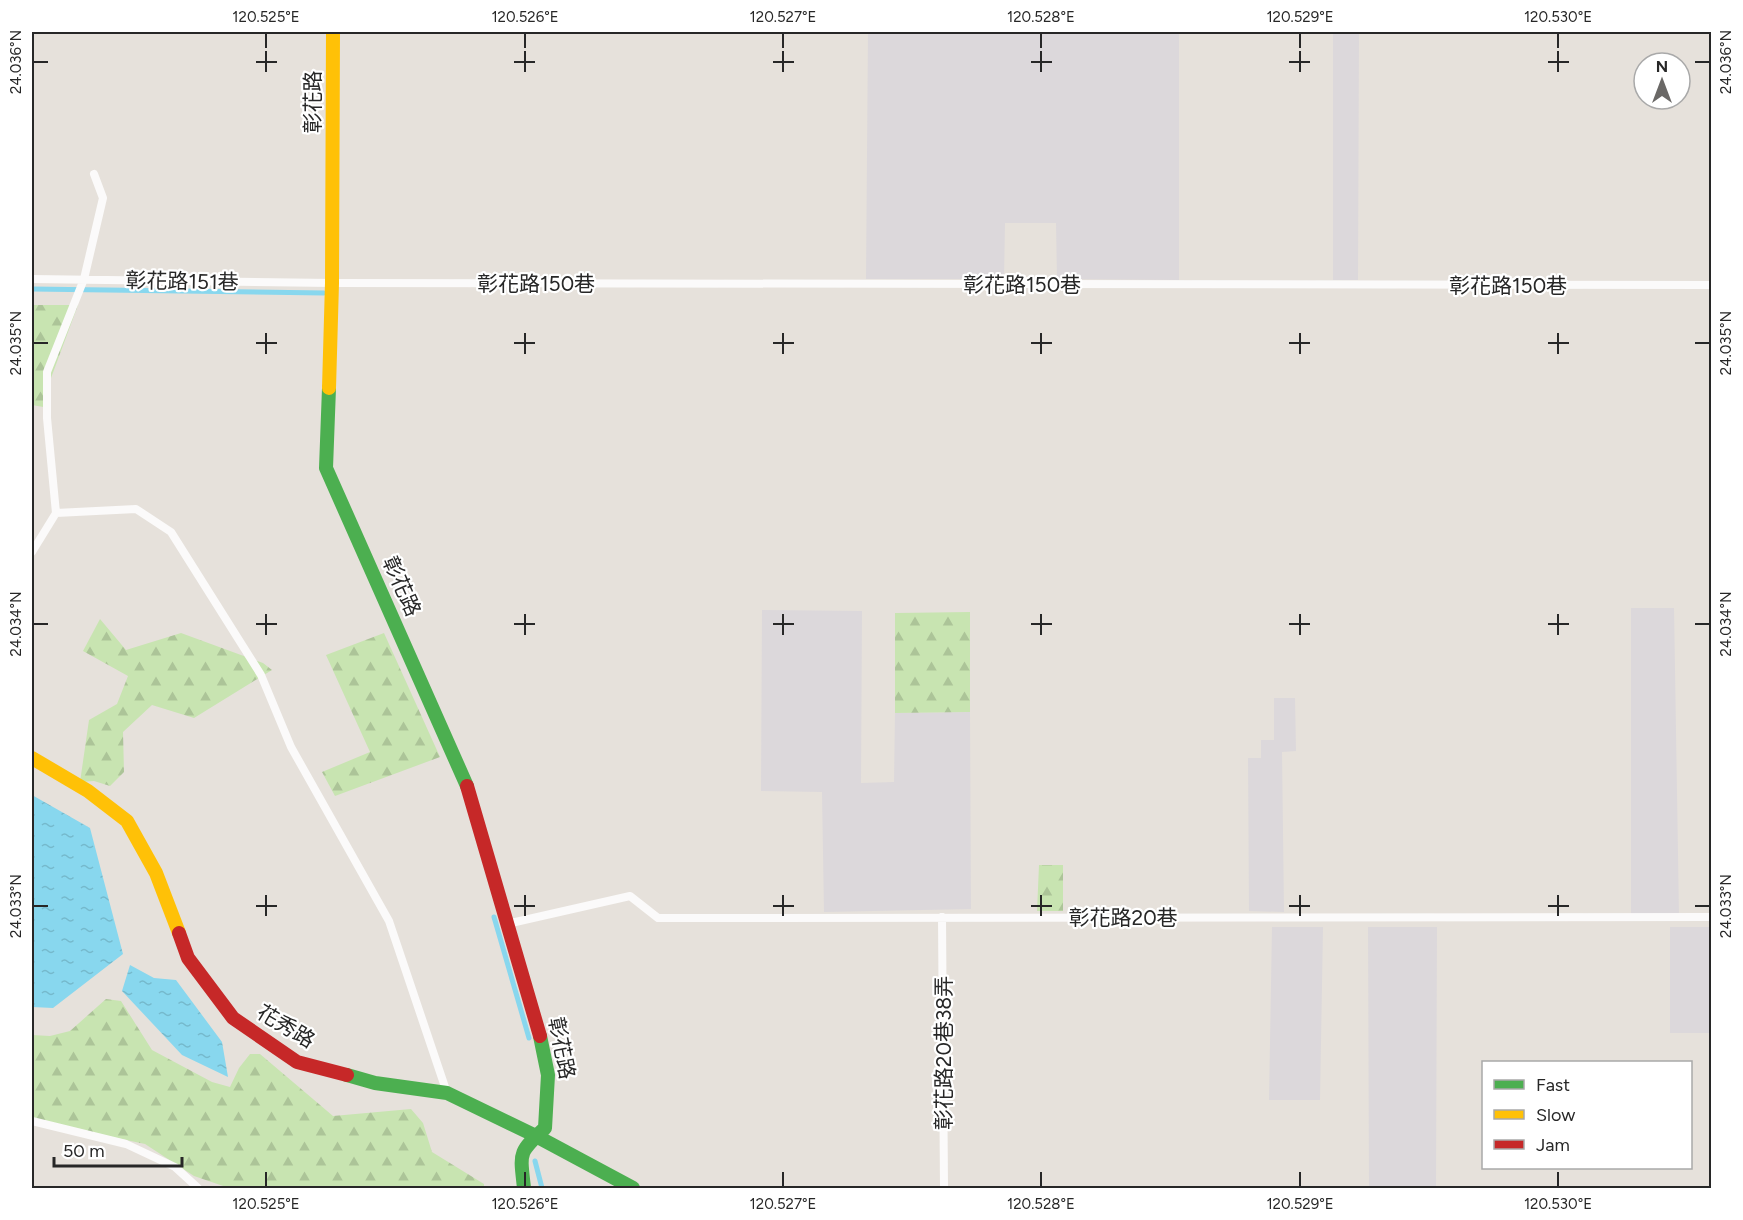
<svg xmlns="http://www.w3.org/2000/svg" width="1743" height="1220" font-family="Figtree,'Noto Sans TC',sans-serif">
<defs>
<pattern id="forest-firs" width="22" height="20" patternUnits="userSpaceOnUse" patternTransform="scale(1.5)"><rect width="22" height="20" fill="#c8e4b1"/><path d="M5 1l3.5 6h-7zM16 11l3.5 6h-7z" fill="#acc498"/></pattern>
<pattern id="water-ripples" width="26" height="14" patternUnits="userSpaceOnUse" patternTransform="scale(1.5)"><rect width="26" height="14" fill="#88d7ee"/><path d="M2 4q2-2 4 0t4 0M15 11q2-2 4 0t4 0" fill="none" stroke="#75b9cc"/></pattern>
</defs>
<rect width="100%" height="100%" fill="#e6e1db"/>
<!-- industrial -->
<path fill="#dcd8db" d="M868 32H1179V280L1057 279 1056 223H1005L1004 279H866Z
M1333 32H1359L1358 280H1333Z
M1631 608H1674L1679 916 1631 915Z
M762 610 862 611 861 783 894 782 895 713 970 712 971 909 824 912 822 792 761 791Z
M1274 698H1295L1296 751 1282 752 1284 912 1249 911 1248 758H1261V740H1274Z
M1272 927H1323L1320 1100H1269Z
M1368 927H1437L1436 1188H1369Z
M1670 927H1711V1033H1670Z"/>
<!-- forest -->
<path fill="url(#forest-firs)" d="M32 305H78L51 378 49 408 32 405Z
M970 612V712L895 713V613Z
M100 619 126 650 181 633 263 663 272 670 194 718 152 705 123 732 124 772 110 786 94 781 80 782 89 720 117 704 128 676 83 651Z
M384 633 440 757 335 796 322 772 370 752 326 655Z
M1039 865H1063V911H1037Z
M106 999 121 1001 152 1050 212 1082 230 1087 239 1068 250 1054H260L333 1116 411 1109 423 1123 432 1152 484 1184V1188H229L194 1176 145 1144 32 1120V1035L50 1036 70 1031Z"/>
<!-- water -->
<path fill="url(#water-ripples)" d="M32 795 90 828 123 954 53 1008 32 1007Z
M130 965 154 978 176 980 222 1042 228 1077 182 1055 122 991Z"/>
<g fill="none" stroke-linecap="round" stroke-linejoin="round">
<!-- stream -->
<path stroke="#88d7ee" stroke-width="5" d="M32 289 324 293
M494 917 529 1038
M535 1161 542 1188"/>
<!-- lane -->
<path stroke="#fbfafa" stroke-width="8" d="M32 279 332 283 1712 285
M56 513 136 509 171 532 261 675 291 747 389 921 446 1090
M32 552 56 513 47 418V372L84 279 103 198 94 174
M942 917 944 1188
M511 923 630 896 658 918 1712 917
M32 1121 126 1144 175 1167 198 1188"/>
<!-- fast -->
<path stroke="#4caf50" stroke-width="14" d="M329 388 326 468 467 786
M347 1075 375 1083 447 1093 536 1136 633 1188
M524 1188C520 1152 518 1153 545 1128L548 1075 540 1036"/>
<!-- slow -->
<path stroke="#ffc107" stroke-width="14" d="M329 388 332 283 333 32
M32 758 88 791 127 821 156 873 179 933"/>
<!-- jam -->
<path stroke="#c62828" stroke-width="14" d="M467 786 540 1036
M179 933 188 958 233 1018 297 1062 347 1075"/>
</g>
<!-- ticks -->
<path fill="none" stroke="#272727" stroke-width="2" d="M266 33V48M525 33V48M783 33V48M1041 33V48M1300 33V48M1558 33V48M266 51V72M525 51V72M783 51V72M1041 51V72M1300 51V72M1558 51V72M33 62H48M256 62H277M514 62H535M773 62H794M1031 62H1052M1289 62H1310M1548 62H1569M1695 62H1710M266 333V354M525 333V354M783 333V354M1041 333V354M1300 333V354M1558 333V354M33 343H48M256 343H277M514 343H535M773 343H794M1031 343H1052M1289 343H1310M1548 343H1569M1695 343H1710M266 614V635M525 614V635M783 614V635M1041 614V635M1300 614V635M1558 614V635M33 624H48M256 624H277M514 624H535M773 624H794M1031 624H1052M1289 624H1310M1548 624H1569M1695 624H1710M266 895V916M525 895V916M783 895V916M1041 895V916M1300 895V916M1558 895V916M33 906H48M256 906H277M514 906H535M773 906H794M1031 906H1052M1289 906H1310M1548 906H1569M1695 906H1710M266 1172V1187M525 1172V1187M783 1172V1187M1041 1172V1187M1300 1172V1187M1558 1172V1187"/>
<g text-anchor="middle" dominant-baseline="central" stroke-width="4.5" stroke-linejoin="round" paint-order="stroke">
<!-- street labels -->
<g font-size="21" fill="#272727" stroke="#fff">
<text transform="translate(312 102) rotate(-90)">彰花路</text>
<text transform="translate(182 281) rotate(1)">彰花路151巷</text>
<text x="536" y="283">彰花路150巷</text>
<text x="1022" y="284">彰花路150巷</text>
<text x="1508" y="285">彰花路150巷</text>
<text transform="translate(402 586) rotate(66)">彰花路</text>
<text x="1123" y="917">彰花路20巷</text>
<text transform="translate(286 1026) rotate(31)">花秀路</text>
<text transform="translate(562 1048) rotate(79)">彰花路</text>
<text transform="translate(943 1053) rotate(-90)">彰花路20巷38弄</text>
</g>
</g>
<!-- border -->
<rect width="1743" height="1220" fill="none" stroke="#ffffff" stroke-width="66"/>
<!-- legend -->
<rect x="1482" y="1061" width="210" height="108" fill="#ffffff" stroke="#a9a9a9" stroke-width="1.5"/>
<rect x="1494" y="1080" width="30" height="9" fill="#4caf50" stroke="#a9a9a9" stroke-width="1.5"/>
<text x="1536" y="1091" font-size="18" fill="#272727">Fast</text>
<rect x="1494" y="1110" width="30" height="9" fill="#ffc107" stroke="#a9a9a9" stroke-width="1.5"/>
<text x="1536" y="1121" font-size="18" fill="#272727">Slow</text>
<rect x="1494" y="1140" width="30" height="9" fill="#c62828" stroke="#a9a9a9" stroke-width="1.5"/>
<text x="1536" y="1151" font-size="18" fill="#272727">Jam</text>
<!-- north arrow -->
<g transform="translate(1662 81)"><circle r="28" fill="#ffffff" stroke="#a9a9a9" stroke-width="1.5"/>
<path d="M0-4.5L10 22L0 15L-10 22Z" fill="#6a6866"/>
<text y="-9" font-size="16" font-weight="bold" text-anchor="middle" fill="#272727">N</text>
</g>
<!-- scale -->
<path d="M54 1157v9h128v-9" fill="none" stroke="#272727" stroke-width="3"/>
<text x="63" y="1157" font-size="18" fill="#272727" stroke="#ffffff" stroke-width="4.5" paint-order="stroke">50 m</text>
<rect x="33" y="33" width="1677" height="1154" fill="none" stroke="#272727" stroke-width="2"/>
<g font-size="15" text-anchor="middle" fill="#272727">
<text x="266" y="22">120.525°E</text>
<text x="525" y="22">120.526°E</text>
<text x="783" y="22">120.527°E</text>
<text x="1041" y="22">120.528°E</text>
<text x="1300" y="22">120.529°E</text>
<text x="1558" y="22">120.530°E</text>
<text transform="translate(16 62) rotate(-90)" y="5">24.036°N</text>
<text transform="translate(1726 62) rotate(-90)" y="5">24.036°N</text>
<text transform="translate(16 343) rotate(-90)" y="5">24.035°N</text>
<text transform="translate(1726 343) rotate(-90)" y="5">24.035°N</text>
<text transform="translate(16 624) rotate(-90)" y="5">24.034°N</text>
<text transform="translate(1726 624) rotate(-90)" y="5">24.034°N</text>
<text transform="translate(16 906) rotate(-90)" y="5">24.033°N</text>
<text transform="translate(1726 906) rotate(-90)" y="5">24.033°N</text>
<text x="266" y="1209">120.525°E</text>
<text x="525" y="1209">120.526°E</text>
<text x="783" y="1209">120.527°E</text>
<text x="1041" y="1209">120.528°E</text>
<text x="1300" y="1209">120.529°E</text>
<text x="1558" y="1209">120.530°E</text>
</g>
</svg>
